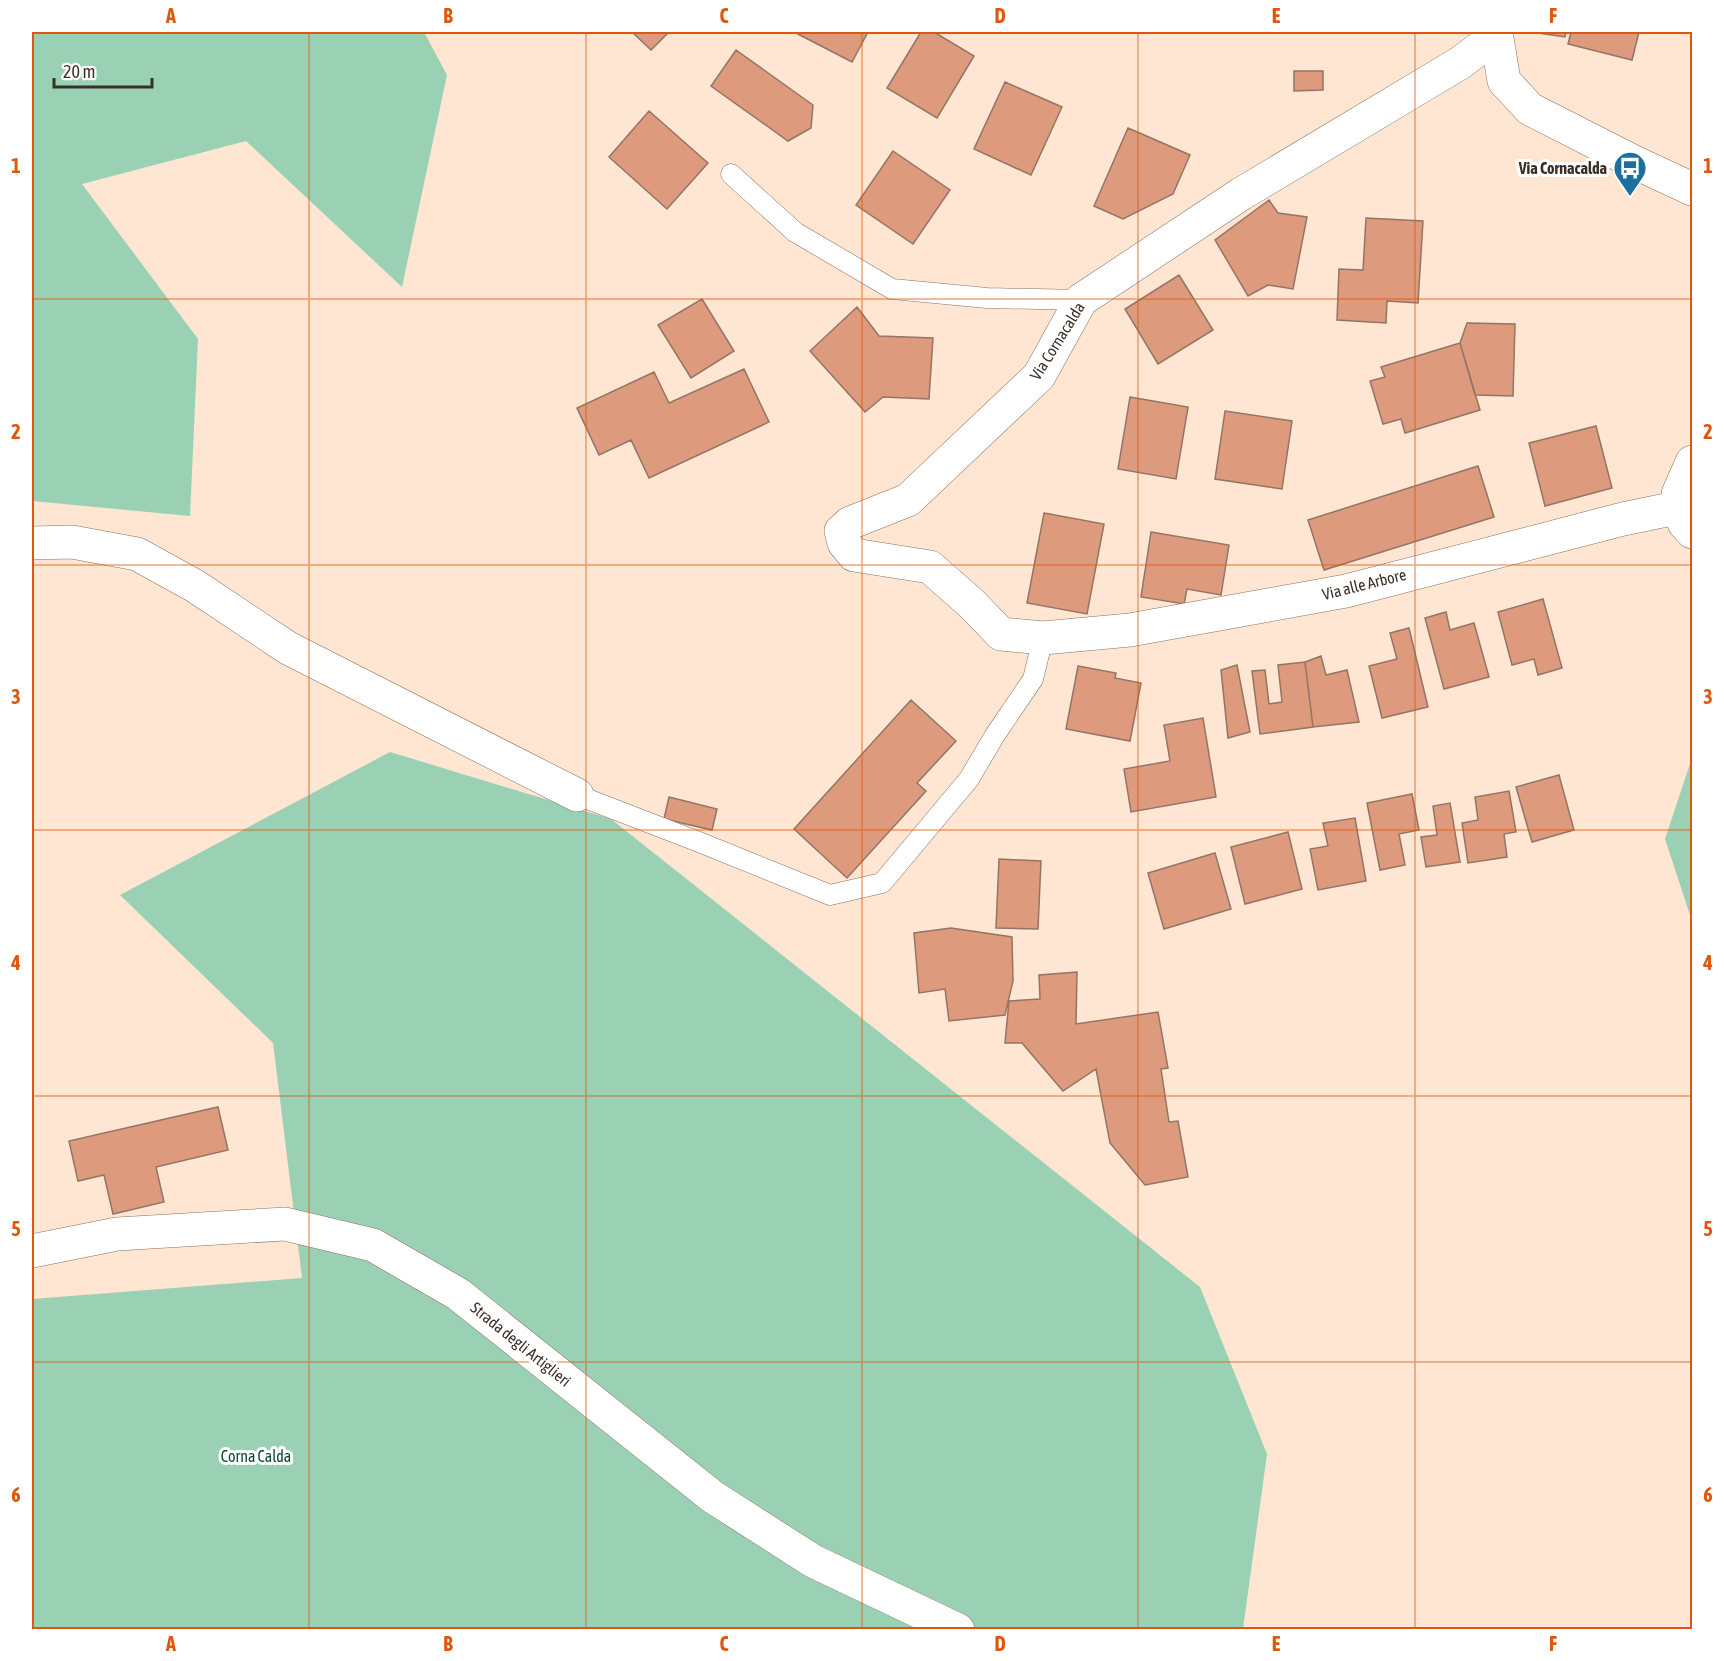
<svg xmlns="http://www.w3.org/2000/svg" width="1724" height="1661" font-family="'Asap Condensed',sans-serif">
<rect width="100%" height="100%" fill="#ffe6d3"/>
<!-- green -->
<path fill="#9ad1b4" d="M32 32H424L447 75 402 287 246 141 82 184 198 339 190 516 32 501Z
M390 752 611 819 1200 1287 1267 1454 1243 1629 32 1630V1299L302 1278 273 1043 120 895Z
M1692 758V921L1665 839Z"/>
<!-- building -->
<path fill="#dd9a7d" stroke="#947466" stroke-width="1.5" d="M632 32H669L651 50Z
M794 32H868L852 62Z
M921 32H934L974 56 937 118 887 88Z
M1531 32H1566L1565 37Z
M1571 32H1639L1632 60 1568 44Z
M736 50 813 105 811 128 788 141 711 86Z
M1294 71H1323V90L1294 91Z
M1005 82 1062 107 1031 175 974 149Z
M649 111 708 163 667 209 609 157Z
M1128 128 1190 155 1173 194 1123 219 1094 206Z
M893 151 950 190 913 244 856 205Z
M1269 200 1278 213 1307 217 1293 289 1268 285 1248 296 1215 240Z
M1366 218 1423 221 1418 303 1387 301 1386 323 1337 320 1339 269 1363 270Z
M1179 275 1213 330 1158 364 1125 309Z
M702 299 734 351 691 378 658 325Z
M857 307 879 336 933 338 929 399 883 397 865 412 810 351Z
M1467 323 1515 324 1513 396 1475 395 1460 343Z
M1460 343 1480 410 1405 433 1401 419 1383 424 1370 381 1385 377 1381 367Z
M744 369 769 422 649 478 631 440 599 455 577 408 654 372 669 403Z
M1130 397 1188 407 1176 479 1118 469Z
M1225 411 1292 421 1282 489 1215 479Z
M1596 426 1612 488 1545 506 1529 443Z
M1478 466 1494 517 1324 570 1308 520Z
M1044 513 1104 524 1087 614 1027 603Z
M1151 532 1229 545 1221 595 1187 589 1184 604 1141 597Z
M1543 599 1562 668 1538 675 1534 659 1512 665 1498 612Z
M1446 612 1450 630 1474 623 1489 677 1444 689 1425 618Z
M1409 628 1428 707 1382 718 1369 666 1397 659 1390 633Z
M1321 656 1326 675 1347 670 1359 722 1313 727 1305 662Z
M1305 662 1313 727 1260 734 1252 671 1265 670 1269 704 1282 702 1278 665Z
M1237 665 1250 732 1228 738 1221 670Z
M1078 666 1116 673 1115 678 1141 683 1130 741 1066 729Z
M911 700 956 741 917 783 926 791 847 878 794 829Z
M1203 718 1216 797 1131 812 1124 769 1170 761 1164 725Z
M1559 775 1574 830 1532 842 1516 787Z
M1509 791 1516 832 1504 834 1507 857 1468 863 1462 823 1478 820 1475 797Z
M1412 794 1419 830 1399 834 1405 865 1380 870 1367 803Z
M669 797 717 809 712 830 664 819Z
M1450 803 1460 862 1426 867 1421 837 1437 835 1433 806Z
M1355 818 1366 881 1318 890 1310 849 1328 846 1323 823Z
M1288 832 1302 889 1245 904 1231 847Z
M1215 853 1231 909 1164 929 1148 873Z
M999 859 1041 861 1038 929 996 928Z
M951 928 1012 937 1013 981 1005 1015 949 1021 945 989 919 993 914 933Z
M1077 972 1076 1024 1158 1012 1168 1068 1161 1069 1169 1122 1178 1121 1188 1177 1145 1185 1110 1143 1096 1069 1063 1091 1022 1043H1005L1009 1001 1040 999 1039 975Z
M218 1107 228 1150 156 1167 164 1202 113 1214 104 1175 78 1181 69 1141Z"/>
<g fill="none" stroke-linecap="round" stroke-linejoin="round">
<defs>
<path id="service" d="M731 174 795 232 892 289 987 298 1081 300
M577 795 699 842 830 895 882 883 969 779 995 735 1033 679 1043 638"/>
<path id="minor" d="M1496 32 1504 81 1530 109 1634 162 1692 189
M1496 36 1460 63 1241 194 1081 300 1039 376 908 500 850 523 841 531 844 543 854 555 930 567 972 604 1001 634 1043 638 1130 630 1346 591 1623 519 1681 507
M1692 462 1678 494 1684 523 1692 532
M32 543 72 542 137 554 195 586 288 648 577 795
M32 1251 117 1234 285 1224 373 1245 458 1294 713 1497 813 1561 958 1630"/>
</defs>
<!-- service casing -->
<use href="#service" stroke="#8b705b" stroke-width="21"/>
<!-- minor casing -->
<use href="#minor" stroke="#8b705b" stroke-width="34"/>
<!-- service -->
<use href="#service" stroke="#fff" stroke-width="20"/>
<!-- minor -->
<use href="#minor" stroke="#fff" stroke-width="33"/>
</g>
<!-- grid -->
<path fill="none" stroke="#df570d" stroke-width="1.5" stroke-opacity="0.55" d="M309 32V1630M586 32V1630M862 32V1630M1138 32V1630M1415 32V1630M32 299H1692M32 565H1692M32 830H1692M32 1096H1692M32 1362H1692"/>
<!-- icons -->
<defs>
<symbol id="bus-pin" viewBox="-11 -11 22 30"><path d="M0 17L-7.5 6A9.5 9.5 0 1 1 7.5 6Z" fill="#1d6fa0" stroke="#fff"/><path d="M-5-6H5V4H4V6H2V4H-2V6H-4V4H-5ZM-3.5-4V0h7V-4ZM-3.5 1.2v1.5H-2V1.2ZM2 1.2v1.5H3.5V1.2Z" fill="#fff"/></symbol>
</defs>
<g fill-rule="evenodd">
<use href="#bus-pin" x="1611" y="149" width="38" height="52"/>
</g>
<g text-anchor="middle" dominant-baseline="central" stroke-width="6" stroke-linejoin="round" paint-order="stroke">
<!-- poi labels -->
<g font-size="16" font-weight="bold" fill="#3a2f26" stroke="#fff" text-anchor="end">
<text x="1607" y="168">Via Cornacalda</text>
</g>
<!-- street labels -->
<g font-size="16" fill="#3a2f26" stroke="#fff">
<text transform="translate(1057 341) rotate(-58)">Via Cornacalda</text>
<text transform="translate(1364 584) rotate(-14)">Via alle Arbore</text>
<text transform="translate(521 1344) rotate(39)">Strada degli Artiglieri</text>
</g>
<!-- park labels -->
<g font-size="16" fill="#0d4830" stroke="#fff">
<text x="256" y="1456">Corna Calda</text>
</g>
</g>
<!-- border -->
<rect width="1724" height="1661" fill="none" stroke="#ffffff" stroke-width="66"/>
<!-- scale -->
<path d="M54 78v9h98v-9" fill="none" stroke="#3a2f26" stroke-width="3"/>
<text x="63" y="78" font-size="18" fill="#3a2f26" stroke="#ffffff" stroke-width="4.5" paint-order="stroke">20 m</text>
<rect x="33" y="33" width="1658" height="1595" fill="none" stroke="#df570d" stroke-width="2"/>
<g font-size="20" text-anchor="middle" font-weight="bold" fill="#df570d">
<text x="171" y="23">A</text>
<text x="448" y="23">B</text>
<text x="724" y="23">C</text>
<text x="1000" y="23">D</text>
<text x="1276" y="23">E</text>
<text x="1553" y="23">F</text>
<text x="16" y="173">1</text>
<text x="1708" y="173">1</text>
<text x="16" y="439">2</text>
<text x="1708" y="439">2</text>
<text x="16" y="704">3</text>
<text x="1708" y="704">3</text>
<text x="16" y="970">4</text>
<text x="1708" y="970">4</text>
<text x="16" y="1236">5</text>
<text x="1708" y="1236">5</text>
<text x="16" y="1502">6</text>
<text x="1708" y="1502">6</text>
<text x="171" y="1651">A</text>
<text x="448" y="1651">B</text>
<text x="724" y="1651">C</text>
<text x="1000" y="1651">D</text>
<text x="1276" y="1651">E</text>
<text x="1553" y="1651">F</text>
</g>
</svg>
